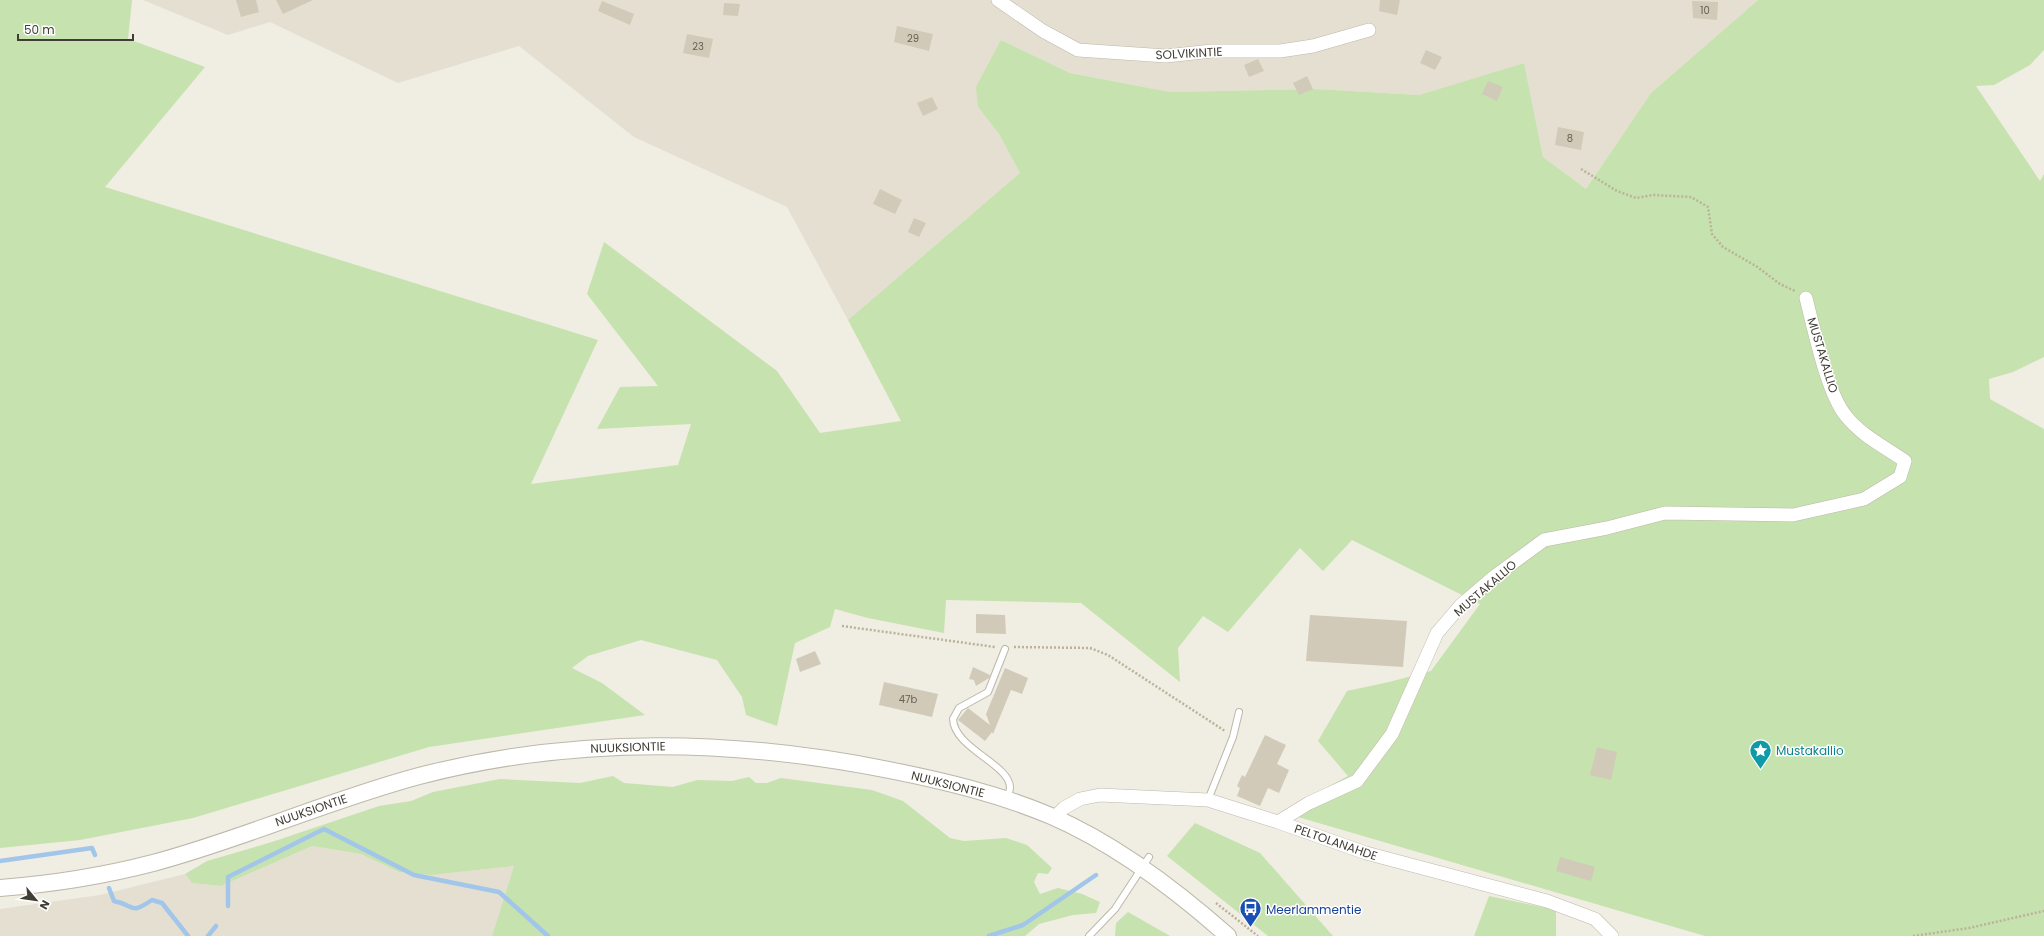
<svg xmlns="http://www.w3.org/2000/svg" width="2044" height="936" font-family="Poppins,sans-serif">
<rect width="100%" height="100%" fill="#f0ede3"/>
<!-- residential -->
<path fill="#e4dfd1" d="M143 0H1758L1651 93 1586 189 1543 157 1524 63 1419 95 1315 89 1170 92 1070 73 1001 40 978 107 999 134 1020 173 848 320 787 207 634 137 519 46 398 83 270 22 228 35Z
M312 846 361 854 399 872 431 875 514 866 492 936H0V909L100 895 185 874 192 883 221 886Z"/>
<!-- green -->
<path fill="#c6e2ae" d="M0 0H132L128 39 205 67 105 187 598 340 531 484 678 465 691 424 597 429 620 387 658 386 587 294 604 242 777 371 820 433 901 421 848 320 1020 173 999 134 978 107 976 87 1001 40 1070 73 1170 92 1315 89 1419 95 1524 63 1543 157 1586 189 1651 93 1758 0H2044V50L2030 65 1994 85 1976 86 2040 181 2044 174V357L2013 372 1989 379 1990 399 2044 429V936H1705L1281 812 1348 776 1318 741 1347 691 1389 682 1431 671 1480 604 1352 540 1323 571 1300 548 1228 632 1203 616 1178 648 1180 682 1081 603 946 600 944 633 868 618 835 609 830 627 795 643 777 726 746 715 742 697 717 660 641 640 588 656 572 668 602 683 645 715 429 747 193 818 80 840 0 848Z
M613 776 624 783 673 787 697 780 732 781 749 777 756 783H767L781 778 872 790 903 801 950 838 964 841 1006 838 1027 845 1052 868 1048 874 1038 873 1034 882 1040 894 1058 888 1082 894 1100 902 1096 913 1073 915 1039 924 1025 936H492L514 866 431 875 399 872 361 854 312 846 221 886 192 883 185 874 207 861 272 842 379 806 411 801 433 792 500 779 580 783Z
M1195 823 1260 853 1333 936H1268L1167 856Z
M1489 896 1556 910V936H1474Z
M1128 912 1170 936H1115L1116 923Z"/>
<g fill="none" stroke-linecap="round" stroke-linejoin="round">
<!-- stream -->
<path stroke="#a2c6ea" stroke-width="4.5" d="M0 861 92 848 95 855
M109 888 114 901C136 905 128 916 152 900L162 903 188 936
M228 906V877L324 829 414 875 499 892 548 936
M208 936 216 926
M989 936 1023 925 1096 875"/>
</g>
<!-- building -->
<path fill="#d1cab9" d="M236 0H256L259 12 241 17Z
M276 0H313L283 14Z
M1380 0H1400L1397 15 1379 11Z
M602 1 634 14 630 25 598 11Z
M1692 1 1718 2 1717 20 1693 18Z
M724 3 740 4 738 16 723 15Z
M897 26 933 34 929 51 894 42Z
M687 34 713 39 709 58 683 53Z
M1426 50 1442 57 1435 70 1420 63Z
M1258 59 1264 71 1249 77 1244 65Z
M1307 76 1313 89 1299 95 1293 83Z
M1488 81 1503 87 1497 101 1482 94Z
M932 97 938 109 923 116 917 103Z
M1558 127 1584 132 1581 150 1555 145Z
M880 189 902 200 895 214 873 204Z
M914 218 926 223 919 237 908 232Z
M976 614 1005 615 1006 634 976 633Z
M1310 615 1407 621 1403 667 1306 661Z
M815 651 821 664 800 672 796 659Z
M973 667 990 675 989 678 976 686 974 680 969 679Z
M1005 668 1028 678 1022 694 1011 690 993 734 992 732 985 741 958 720 968 708 990 725 986 714Z
M884 682 938 694 932 717 879 705Z
M1265 735 1286 745 1277 764 1289 770 1279 793 1268 788 1260 806 1237 796 1240 788 1237 786 1242 775 1245 777Z
M1597 747 1617 752 1611 780 1590 775Z
M1560 857 1595 867 1591 881 1556 871Z"/>
<g fill="none" stroke-linecap="round" stroke-linejoin="round">
<defs>
<path id="service" d="M1005 649 988 692 959 708 953 719C954 748 1009 764 1010 787 1010 791 1008 796 1007 800
M1208 800 1233 737 1239 712
M1089 936 1115 909 1149 857"/>
<path id="minor" d="M998 0 1043 31 1078 50 1166 56 1212 51H1280L1313 46 1369 30
M1054 818 1064 808 1080 799 1100 795 1208 800 1278 822 1366 853 1547 901 1595 919 1612 936
M1278 822 1309 803 1357 781 1392 734 1437 633 1461 605 1495 576 1544 540 1607 528 1665 513 1793 515 1864 499 1900 477 1905 461C1885 447 1862 436 1846 416 1827 393 1814 329 1806 298"/>
<path id="tertiary" d="M0 888C52 884 103 876 153 863 243 839 329 800 419 776 573 736 734 739 889 770 944 781 999 794 1051 816 1116 844 1175 889 1228 936"/>
</defs>
<!-- service casing -->
<use href="#service" stroke="#bdb8a9" stroke-width="8"/>
<!-- minor casing -->
<use href="#minor" stroke="#bdb8a9" stroke-width="14"/>
<!-- tertiary casing -->
<use href="#tertiary" stroke="#bdb8a9" stroke-width="18"/>
<!-- path -->
<path stroke="#bbb299" stroke-width="2.5" stroke-dasharray="2 2" stroke-linecap="butt" d="M1581 169 1617 191 1636 198 1653 195 1691 197 1708 207 1712 234 1723 247 1756 266 1780 284 1795 291
M842 626 995 647
M1014 647 1090 648 1108 655 1225 731
M1216 903 1258 936
M1913 936 1969 928 2044 911"/>
<!-- service -->
<use href="#service" stroke="#fff" stroke-width="6"/>
<!-- minor -->
<use href="#minor" stroke="#fff" stroke-width="13"/>
<!-- tertiary -->
<use href="#tertiary" stroke="#fff" stroke-width="16"/>
</g>
<!-- icons -->
<defs>
<symbol id="sight-pin" viewBox="-11 -11 22 30"><path d="M0 17L-7.5 6A9.5 9.5 0 1 1 7.5 6Z" fill="#0f9aa8" stroke="#fff"/><path d="M0-6L1.8-2.2L6-1.7L2.9 1.2L3.7 5.4L0 3.3L-3.7 5.4L-2.9 1.2L-6-1.7L-1.8-2.2Z" fill="#fff"/></symbol>
<symbol id="bus-pin" viewBox="-11 -11 22 30"><path d="M0 17L-7.5 6A9.5 9.5 0 1 1 7.5 6Z" fill="#1a4fb4" stroke="#fff"/><path d="M-5-6H5V4H4V6H2V4H-2V6H-4V4H-5ZM-3.5-4V0h7V-4ZM-3.5 1.2v1.5H-2V1.2ZM2 1.2v1.5H3.5V1.2Z" fill="#fff"/></symbol>
</defs>
<g fill-rule="evenodd">
<use href="#sight-pin" x="1748" y="738" width="25" height="34"/>
<use href="#bus-pin" x="1238" y="896" width="25" height="34"/>
</g>
<g text-anchor="middle" dominant-baseline="central" stroke-width="3" stroke-linejoin="round" paint-order="stroke">
<!-- number labels -->
<g font-size="10" fill="#656055">
<text x="1705" y="10">10</text>
<text x="913" y="38">29</text>
<text x="698" y="46">23</text>
<text x="1570" y="138">8</text>
<text x="908" y="699">47b</text>
</g>
<!-- street labels -->
<g font-size="12" fill="#413d34" stroke="#fff">
<text transform="translate(1189 53) rotate(-3)">SOLVIKINTIE</text>
<text transform="translate(1823 355) rotate(73)">MUSTAKALLIO</text>
<text transform="translate(1485 588) rotate(-41)">MUSTAKALLIO</text>
<text transform="translate(628 747) rotate(-2)">NUUKSIONTIE</text>
<text transform="translate(948 784) rotate(14)">NUUKSIONTIE</text>
<text transform="translate(311 810) rotate(-19)">NUUKSIONTIE</text>
<text transform="translate(1336 842) rotate(19)">PELTOLANAHDE</text>
</g>
<!-- culture labels -->
<g font-size="12" fill="#0d838f" stroke="#fff" text-anchor="start">
<text x="1776" y="750">Mustakallio</text>
</g>
<!-- transit labels -->
<g font-size="12" fill="#164399" stroke="#fff" text-anchor="start">
<text x="1266" y="909">Meerlammentie</text>
</g>
</g>
<!-- north arrow -->
<g transform="translate(36 900) rotate(119)" stroke="#ffffff" stroke-width="3" paint-order="stroke">
<path d="M0-3L7 15L0 10L-7 15Z" fill="#413d34"/>
<text y="-6" font-size="11" font-weight="bold" text-anchor="middle" fill="#413d34">N</text>
</g>
<!-- scale -->
<path d="M18 34v6h115v-6" fill="none" stroke="#413d34" stroke-width="2"/>
<text x="24" y="34" font-size="12" fill="#413d34" stroke="#ffffff" stroke-width="3" paint-order="stroke">50 m</text>
</svg>
